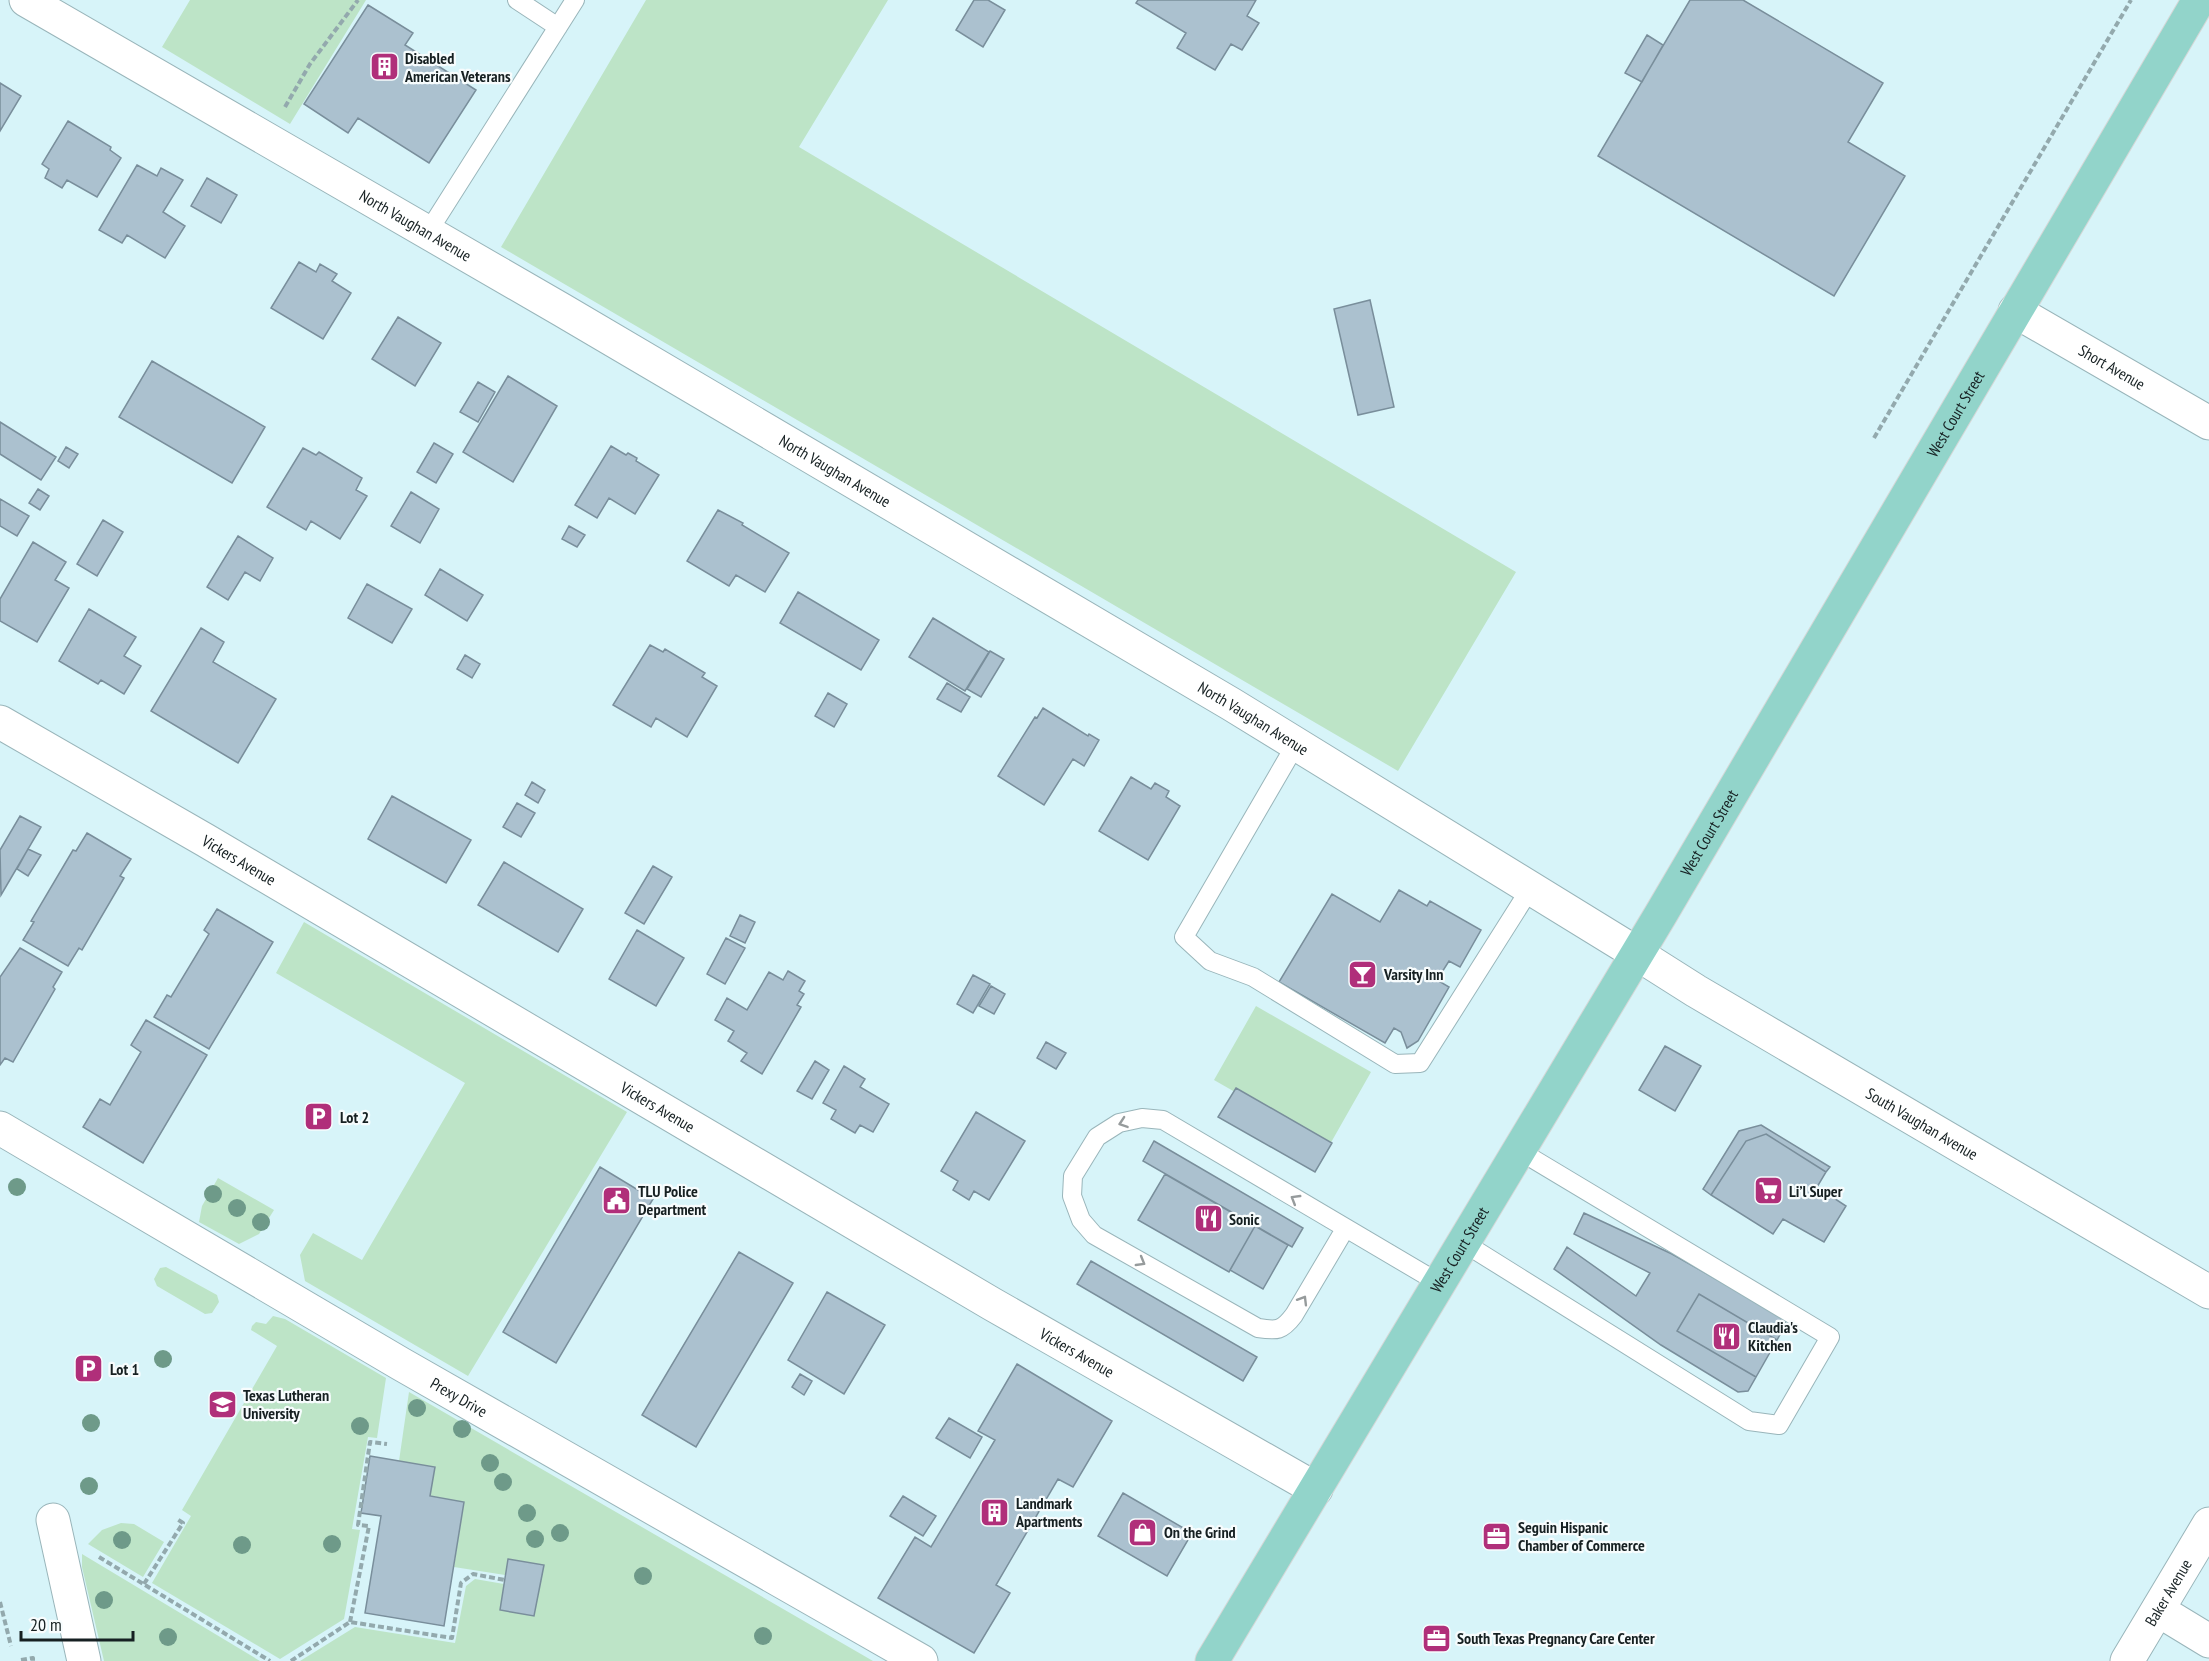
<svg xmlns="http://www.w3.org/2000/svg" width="2209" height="1661" font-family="'PT Sans Narrow',sans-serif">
<rect width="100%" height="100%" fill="#d7f4f9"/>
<!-- green -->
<path fill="#bde4c7" d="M190 0H366L290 124 162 47Z
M646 0H888L799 147 1516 572 1398 771 501 247Z
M304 922 627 1112 468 1376 305 1281 300 1255 313 1233 362 1260 465 1083 276 973Z
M1256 1006 1371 1072 1329 1146 1214 1080Z
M218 1178 274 1210 259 1234 239 1244 199 1222 202 1206Z
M166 1267 217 1295 219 1302 212 1313 205 1314 157 1286 154 1279 160 1268Z
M273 1316 285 1319 386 1378 377 1438 368 1437 352 1529 360 1530 344 1619 280 1659 152 1583 191 1516 182 1510 277 1346 251 1330 252 1326 256 1322 266 1324Z
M409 1392 873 1661H300L355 1627 455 1643 466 1586 475 1579 504 1584 500 1610 534 1615 543 1565 509 1559 505 1575 454 1567 464 1502 430 1496 435 1467 399 1461Z
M121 1523 134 1524 164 1542 143 1577 88 1544 102 1530Z
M82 1554 260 1661H104L82 1567Z"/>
<!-- building -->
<path fill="#abc1cf" stroke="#798e9b" stroke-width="1.5" d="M974 0H988L1005 10 983 47 956 30Z
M1138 0H1256L1247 16 1259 23 1242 50 1231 44 1215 70 1177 48 1186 33 1136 3Z
M1690 0H1743L1883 83 1848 142 1905 176 1834 296 1598 156Z
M368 5 413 33 405 45 476 90 429 163 358 118 348 133 304 104Z
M1647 35 1663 45 1642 82 1625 73Z
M0 83 21 96 0 131Z
M68 121 111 147 110 150 121 158 97 197 67 180 62 188 45 178 49 169 42 164Z
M137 165 157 176 161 168 183 180 163 212 185 226 165 258 127 235 122 243 99 230Z
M207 178 237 195 221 223 191 206Z
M299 262 316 272 320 264 337 274 332 281 351 293 323 339 271 308Z
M1370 300 1394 407 1358 415 1334 309Z
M398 317 441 343 415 386 372 359Z
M152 361 265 427 232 483 119 417Z
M508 376 557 406 513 482 463 452Z
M478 382 495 392 478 422 460 412Z
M0 422 56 457 41 480 0 454Z
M434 443 453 454 436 483 417 472Z
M611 446 626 455 628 453 637 458 636 461 659 475 635 514 609 498 597 518 575 505Z
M66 447 78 454 69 468 58 461Z
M303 448 316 455 319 452 362 478 356 490 367 496 340 539 311 521 306 530 267 507Z
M38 489 49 496 40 510 29 503Z
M411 492 439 509 420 543 391 526Z
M0 499 29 516 17 536 0 526Z
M718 510 743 523 742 525 789 553 765 592 736 575 729 586 687 561Z
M103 520 123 532 97 576 77 564Z
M569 526 585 535 577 547 562 539Z
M238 536 273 558 260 581 245 572 228 600 207 587Z
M33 542 66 562 55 580 69 588 37 642 0 621V599Z
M440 569 483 595 467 621 425 595Z
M367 584 412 609 392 643 348 618Z
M798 592 879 640 861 670 780 623Z
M89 609 136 637 124 656 141 666 124 694 101 680 98 684 59 661Z
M933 618 989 652 965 691 909 657Z
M201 628 224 642 213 662 276 699 238 763 151 711Z
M650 645 663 652 665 649 705 673 702 677 717 686 687 737 656 718 651 727 613 705Z
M990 651 1004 659 981 697 967 689Z
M465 655 480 664 472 678 457 669Z
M947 683 970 697 961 712 937 699Z
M828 693 847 704 834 727 815 716Z
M1043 708 1088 736 1089 734 1099 740 1084 766 1073 759 1044 805 998 776 1035 717 1037 718Z
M1131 777 1151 789 1155 783 1169 791 1166 797 1180 806 1148 860 1099 831Z
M532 782 545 790 538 803 525 795Z
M392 796 471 840 446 883 368 839Z
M517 803 535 813 521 837 503 827Z
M20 816 41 827 1 895 0 850Z
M87 833 131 859 120 876 124 878 82 950 79 948 68 966 23 940 34 922 31 921 73 850 76 851Z
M28 849 41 855 28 876 17 869Z
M504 862 583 909 558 952 478 905Z
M653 866 672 877 644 924 625 913Z
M1399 890 1427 906 1430 901 1481 930 1460 967 1449 961 1437 980 1449 987 1418 1041 1407 1048 1401 1032 1394 1028 1385 1043 1279 982 1332 894 1380 922Z
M217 909 273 942 209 1049 154 1017 167 995 171 997 209 934 204 930Z
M740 915 755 922 745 943 730 936Z
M637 930 684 958 656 1006 609 979Z
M726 938 745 948 725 984 707 974Z
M20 948 62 972 53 987 55 989 13 1062 5 1058 0 1065V977Z
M788 971 805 981 799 991 804 994 797 1005 801 1007 762 1074 741 1061 747 1053 728 1041 734 1031 715 1020 727 998 747 1010 769 972 783 980Z
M973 975 990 984 973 1013 957 1004Z
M991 986 1005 994 994 1014 979 1006Z
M146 1020 207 1055 143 1163 83 1127 100 1099 110 1105 141 1052 131 1045Z
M1046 1042 1066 1053 1056 1069 1037 1058Z
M1665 1046 1701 1066 1675 1111 1639 1090Z
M815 1061 829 1070 812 1099 797 1091Z
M844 1066 865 1079 860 1087 889 1104 873 1132 860 1125 855 1133 831 1119 836 1110 823 1103Z
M1236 1088 1332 1143 1315 1172 1218 1117Z
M976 1112 1025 1141 989 1200 974 1191 969 1200 953 1190 958 1181 941 1171Z
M1761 1125 1830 1167 1826 1172 1766 1134 1746 1141 1711 1195 1703 1189 1739 1131Z
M1766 1134 1826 1172 1817 1187 1846 1206 1824 1242 1783 1219 1773 1234 1711 1195 1746 1141Z
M1154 1141 1303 1228 1292 1247 1143 1161Z
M600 1167 653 1199 556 1363 503 1332Z
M1165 1174 1255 1226 1229 1272 1138 1220Z
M1584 1213 1672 1254 1783 1317 1786 1324 1777 1340 1699 1294 1677 1331 1756 1377 1748 1391 1738 1392 1661 1345 1554 1269 1567 1247 1636 1296 1650 1273 1574 1234Z
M1255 1226 1288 1245 1263 1289 1230 1270Z
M739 1252 793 1283 696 1447 642 1415Z
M1091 1261 1257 1357 1243 1381 1077 1284Z
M827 1292 885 1325 844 1394 788 1360Z
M1699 1294 1777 1340 1756 1377 1677 1331Z
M1017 1364 1112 1421 1073 1487 1058 1479 996 1585 1010 1593 974 1653 878 1598 915 1537 931 1547 995 1440 978 1431Z
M800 1374 812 1381 804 1395 792 1387Z
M949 1418 982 1437 970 1458 936 1438Z
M370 1456 435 1467 430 1496 464 1502 444 1626 365 1613 381 1516 361 1513Z
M1123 1493 1192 1533 1167 1576 1098 1536Z
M903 1496 936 1516 923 1536 890 1516Z
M508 1559 544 1565 534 1616 500 1610Z"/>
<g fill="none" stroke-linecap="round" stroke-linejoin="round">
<defs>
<path id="service" d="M517 0 558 27
M428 232 575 0
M1296 744 1184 937 1210 961 1253 977 1395 1064 1420 1063 1530 889
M1345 1229 1294 1315C1282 1331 1277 1331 1258 1328L1094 1235 1081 1220 1072 1196 1073 1176 1097 1137 1119 1123 1142 1118 1163 1120 1439 1283
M1464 1243 1749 1421 1779 1425 1830 1337 1518 1150"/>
<g id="minor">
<path id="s1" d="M2015 311 2209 423"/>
<path id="s2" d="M0 722 205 840 992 1304 1316 1489"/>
<path id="s3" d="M1636 953 1696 991 2209 1292"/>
<path id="s4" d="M0 1128 401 1364 921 1661"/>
<path d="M53 1520 84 1661"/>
<path d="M2158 1610 2209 1641"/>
<path id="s5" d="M2127 1661 2209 1524"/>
</g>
<g id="tertiary">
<path id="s6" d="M26 0 562 310 1231 704 1636 953"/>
</g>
<g id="primary">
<path id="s7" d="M1212 1661 1661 914 2199 0"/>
</g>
</defs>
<!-- service casing -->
<use href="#service" stroke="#99b5ba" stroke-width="20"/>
<!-- minor casing -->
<use href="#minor" stroke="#99b5ba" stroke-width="35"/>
<!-- tertiary casing -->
<use href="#tertiary" stroke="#99b5ba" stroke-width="35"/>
<!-- primary casing -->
<use href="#primary" stroke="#d5d7d7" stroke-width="35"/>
<!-- path -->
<path stroke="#93a9ad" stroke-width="4" stroke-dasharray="6 3" stroke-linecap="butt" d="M285 107 310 64 358 0
M1874 438 2131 0
M99 1557 270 1661
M144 1584 183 1523 177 1519
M0 1602 11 1646
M350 1622 369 1526 358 1525 370 1442 387 1444
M21 1660 33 1658V1661
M291 1661 350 1622 452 1638 461 1583 473 1574 505 1580"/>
<!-- service -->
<use href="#service" stroke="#fff" stroke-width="18"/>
<!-- minor -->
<use href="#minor" stroke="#fff" stroke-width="33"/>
<!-- tertiary -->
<use href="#tertiary" stroke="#fff" stroke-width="33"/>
<!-- primary -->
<use href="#primary" stroke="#92d4ca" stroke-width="33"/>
</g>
<!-- trees -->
<g fill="#6e9a89">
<circle cx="17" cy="1187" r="9"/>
<circle cx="213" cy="1194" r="9"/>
<circle cx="237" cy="1208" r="9"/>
<circle cx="261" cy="1222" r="9"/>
<circle cx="163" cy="1359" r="9"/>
<circle cx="417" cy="1408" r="9"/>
<circle cx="91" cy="1423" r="9"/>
<circle cx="360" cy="1426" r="9"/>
<circle cx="462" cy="1429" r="9"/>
<circle cx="490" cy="1463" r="9"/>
<circle cx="503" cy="1482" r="9"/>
<circle cx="89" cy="1486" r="9"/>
<circle cx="527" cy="1513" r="9"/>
<circle cx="560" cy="1533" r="9"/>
<circle cx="535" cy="1539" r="9"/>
<circle cx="122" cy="1540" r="9"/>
<circle cx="332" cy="1544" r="9"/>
<circle cx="242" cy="1545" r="9"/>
<circle cx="643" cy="1576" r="9"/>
<circle cx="104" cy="1600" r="9"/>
<circle cx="763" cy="1636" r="9"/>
<circle cx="168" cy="1637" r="9"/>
</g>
<!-- one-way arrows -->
<defs><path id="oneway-chevron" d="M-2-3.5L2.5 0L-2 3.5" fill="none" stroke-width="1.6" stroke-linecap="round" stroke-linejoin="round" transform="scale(1.5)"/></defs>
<g stroke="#969b9c">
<use href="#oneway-chevron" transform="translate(1123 1123) rotate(161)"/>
<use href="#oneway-chevron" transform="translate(1295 1199) rotate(-149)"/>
<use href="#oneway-chevron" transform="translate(1141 1262) rotate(30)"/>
<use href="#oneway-chevron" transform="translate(1303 1300) rotate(-59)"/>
</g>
<!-- icons -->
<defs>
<symbol id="building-square" viewBox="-11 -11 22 22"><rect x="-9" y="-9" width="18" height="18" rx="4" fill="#b02f7a" stroke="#f7fcfd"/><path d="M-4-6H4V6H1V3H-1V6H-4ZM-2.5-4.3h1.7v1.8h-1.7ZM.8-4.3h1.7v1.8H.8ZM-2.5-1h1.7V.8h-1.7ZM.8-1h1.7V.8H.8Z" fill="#fff"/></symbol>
<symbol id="bar-square" viewBox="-11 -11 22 22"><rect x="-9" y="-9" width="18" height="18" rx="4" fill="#b02f7a" stroke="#f7fcfd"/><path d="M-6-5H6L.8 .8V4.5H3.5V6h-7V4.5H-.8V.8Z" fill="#fff"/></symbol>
<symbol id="parking-square" viewBox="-11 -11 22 22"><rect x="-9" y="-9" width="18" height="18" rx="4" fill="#b02f7a" stroke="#f7fcfd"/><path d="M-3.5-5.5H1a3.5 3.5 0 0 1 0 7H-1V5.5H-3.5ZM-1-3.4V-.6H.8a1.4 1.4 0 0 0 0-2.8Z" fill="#fff"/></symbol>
<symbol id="supermarket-square" viewBox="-11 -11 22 22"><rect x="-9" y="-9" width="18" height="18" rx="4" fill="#b02f7a" stroke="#f7fcfd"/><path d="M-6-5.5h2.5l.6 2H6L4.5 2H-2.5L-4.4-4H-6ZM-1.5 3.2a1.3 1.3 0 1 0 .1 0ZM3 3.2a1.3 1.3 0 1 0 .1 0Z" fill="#fff"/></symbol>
<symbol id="civic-square" viewBox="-11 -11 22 22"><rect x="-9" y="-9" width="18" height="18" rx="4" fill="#b02f7a" stroke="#f7fcfd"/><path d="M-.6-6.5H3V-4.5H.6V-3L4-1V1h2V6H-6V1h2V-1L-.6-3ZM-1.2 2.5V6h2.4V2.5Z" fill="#fff"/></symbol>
<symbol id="restaurant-square" viewBox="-11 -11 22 22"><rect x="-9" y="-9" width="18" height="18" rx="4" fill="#b02f7a" stroke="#f7fcfd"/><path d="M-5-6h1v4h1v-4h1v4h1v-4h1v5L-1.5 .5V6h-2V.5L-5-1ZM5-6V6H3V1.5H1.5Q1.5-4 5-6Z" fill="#fff"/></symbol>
<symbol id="university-square" viewBox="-11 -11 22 22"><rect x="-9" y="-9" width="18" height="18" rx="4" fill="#b02f7a" stroke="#f7fcfd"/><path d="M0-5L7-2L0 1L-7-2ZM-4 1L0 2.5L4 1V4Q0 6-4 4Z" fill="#fff"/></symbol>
<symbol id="shop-square" viewBox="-11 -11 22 22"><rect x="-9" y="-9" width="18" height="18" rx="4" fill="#b02f7a" stroke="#f7fcfd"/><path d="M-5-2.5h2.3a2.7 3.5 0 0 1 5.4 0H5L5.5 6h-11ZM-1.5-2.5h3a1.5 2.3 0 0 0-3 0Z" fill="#fff"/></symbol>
<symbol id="office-square" viewBox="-11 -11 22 22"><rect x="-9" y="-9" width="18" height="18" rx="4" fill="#b02f7a" stroke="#f7fcfd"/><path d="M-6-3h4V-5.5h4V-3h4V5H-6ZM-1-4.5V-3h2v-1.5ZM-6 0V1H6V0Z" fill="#fff"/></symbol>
</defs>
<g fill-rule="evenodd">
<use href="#building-square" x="368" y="50" width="33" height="33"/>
<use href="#bar-square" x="1346" y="958" width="33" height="33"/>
<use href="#parking-square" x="302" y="1100" width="33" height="33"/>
<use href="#supermarket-square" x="1752" y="1174" width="33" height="33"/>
<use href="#civic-square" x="600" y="1184" width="33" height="33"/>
<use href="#restaurant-square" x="1192" y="1202" width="33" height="33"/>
<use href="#restaurant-square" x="1710" y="1320" width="33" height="33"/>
<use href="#parking-square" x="72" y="1352" width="33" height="33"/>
<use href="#university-square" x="206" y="1388" width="33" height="33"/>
<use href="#building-square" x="978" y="1496" width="33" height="33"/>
<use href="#shop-square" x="1126" y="1516" width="33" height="33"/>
<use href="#office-square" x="1480" y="1520" width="33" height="33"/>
<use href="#office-square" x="1420" y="1622" width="33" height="33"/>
</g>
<g text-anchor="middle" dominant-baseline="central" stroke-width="4.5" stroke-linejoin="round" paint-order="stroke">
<!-- poi labels -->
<g font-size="16" font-weight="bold" fill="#162022" stroke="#f7fcfd" text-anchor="start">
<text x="405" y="58">Disabled<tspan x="405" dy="18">American Veterans</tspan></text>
<text x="1384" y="974">Varsity Inn</text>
<text x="340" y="1117">Lot 2</text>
<text x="638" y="1191">TLU Police<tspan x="638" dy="18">Department</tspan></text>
<text x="1789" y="1191">Li’l Super</text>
<text x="1229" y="1219">Sonic</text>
<text x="1748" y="1327">Claudia's<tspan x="1748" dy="18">Kitchen</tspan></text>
<text x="110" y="1369">Lot 1</text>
<text x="243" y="1395">Texas Lutheran<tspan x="243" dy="18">University</tspan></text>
<text x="1016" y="1503">Landmark<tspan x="1016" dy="18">Apartments</tspan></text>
<text x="1518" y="1527">Seguin Hispanic<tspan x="1518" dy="18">Chamber of Commerce</tspan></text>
<text x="1164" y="1532">On the Grind</text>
<text x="1457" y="1638">South Texas Pregnancy Care Center</text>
</g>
<!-- street labels -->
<g font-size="16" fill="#162022" stroke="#f7fcfd">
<text stroke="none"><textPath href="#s6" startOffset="450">North Vaughan Avenue</textPath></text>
<text stroke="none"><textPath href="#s1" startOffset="112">Short Avenue</textPath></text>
<text stroke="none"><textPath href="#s7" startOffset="1452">West Court Street</textPath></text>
<text stroke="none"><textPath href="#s6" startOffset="936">North Vaughan Avenue</textPath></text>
<text stroke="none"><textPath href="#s6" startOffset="1422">North Vaughan Avenue</textPath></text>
<text stroke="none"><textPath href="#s7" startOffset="966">West Court Street</textPath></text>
<text stroke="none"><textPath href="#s2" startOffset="276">Vickers Avenue</textPath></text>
<text stroke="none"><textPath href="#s2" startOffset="762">Vickers Avenue</textPath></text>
<text stroke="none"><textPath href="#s3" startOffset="333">South Vaughan Avenue</textPath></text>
<text stroke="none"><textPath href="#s7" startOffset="480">West Court Street</textPath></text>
<text stroke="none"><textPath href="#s2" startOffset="1248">Vickers Avenue</textPath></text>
<text stroke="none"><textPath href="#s4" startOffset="532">Prexy Drive</textPath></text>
<text stroke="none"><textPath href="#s5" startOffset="80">Baker Avenue</textPath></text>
</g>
</g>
<!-- scale -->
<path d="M21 1631v9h112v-9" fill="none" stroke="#162022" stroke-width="3"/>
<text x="30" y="1631" font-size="18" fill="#162022" stroke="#f7fcfd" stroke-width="4.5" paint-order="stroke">20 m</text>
</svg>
